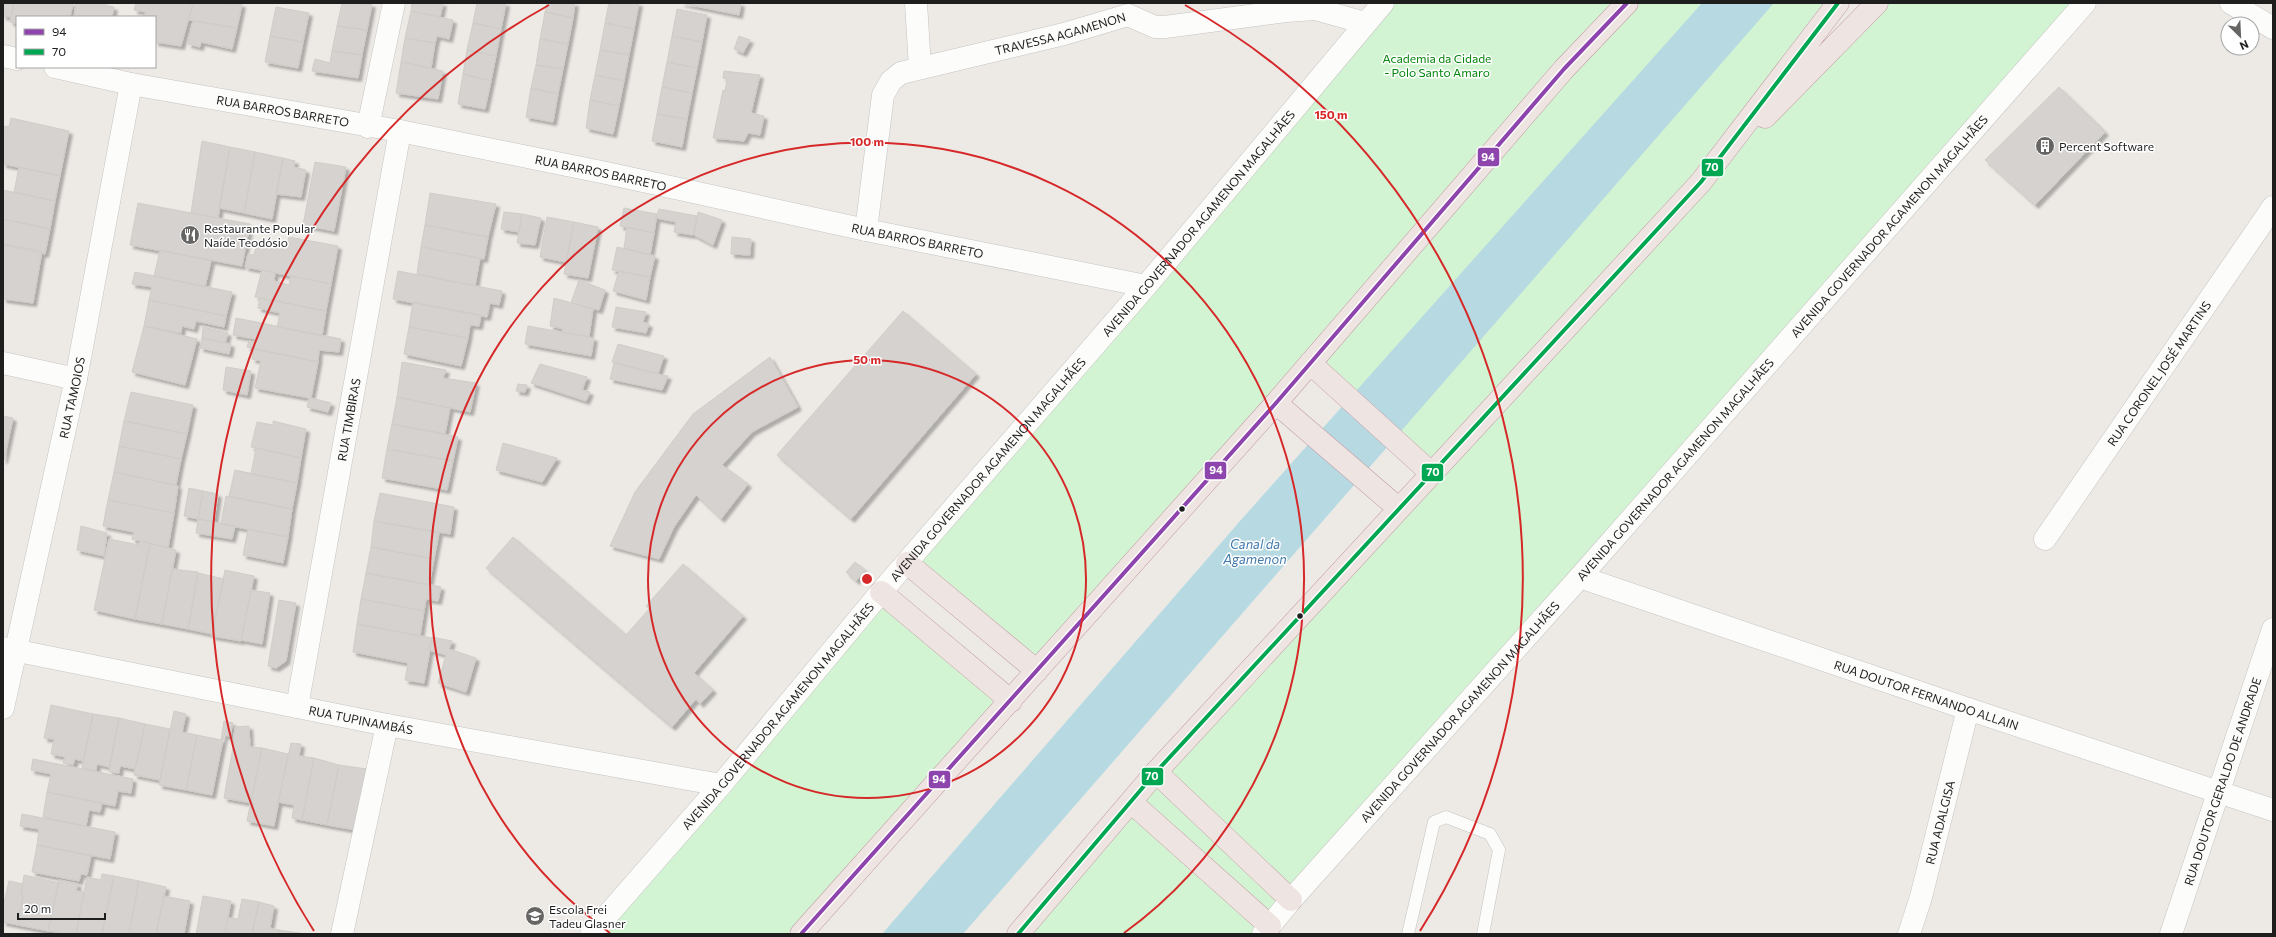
<svg xmlns="http://www.w3.org/2000/svg" width="2276" height="937" font-family="Commissioner,sans-serif">
<defs>
<filter id="shadow"><feDropShadow dx="3.5" dy="3.5" stdDeviation="1" flood-color="#0004"/></filter>
</defs>
<rect width="100%" height="100%" fill="#edeae6"/>
<!-- park -->
<path fill="#d3f4d2" d="M1383 3H1838L1704 178 1877 3H2070L1251 934H1018L1431 473 1310 363 1037 671 907 563Z
M881 592 1011 701 801 934H591Z"/>
<!-- water -->
<path fill="#b7dae2" d="M1702 3H1774L963 934H882L1240 521Z"/>
<!-- building -->
<path fill="#d5d2cf" stroke="#d0ccc7" filter="url(#shadow)" d="M3 3H14L11 17 3 16Z
M14 3H73L70 17H17V23L10 22Z
M76 3H106V6L114 7 112 17H74Z
M136 3H193L181 46 155 42V17H144L146 12 134 10Z
M193 3 242 4 237 28 189 20Z
M342 3 372 4 367 30 337 26Z
M412 3H443L440 17 411 11Z
M477 3H506L501 29 473 23Z
M547 3H575L573 18 545 12Z
M609 3H639L634 29 605 23Z
M681 3H741L739 15Z
M276 7 309 13 303 42 270 36Z
M677 9 707 15 702 42 672 36Z
M411 11 453 20 449 39 437 36 435 43 405 38Z
M545 12 573 18 568 44 540 39Z
M193 21 237 28 232 49 201 42 200 47 188 44Z
M473 23 501 29 496 56 467 50Z
M605 23 634 29 629 55 600 50Z
M337 26 367 30 362 55 332 51Z
M270 36 303 42 298 68 265 62Z
M672 36 702 42 697 68 667 62Z
M739 36 750 40 743 53 734 49Z
M405 38 435 43 431 68 401 62Z
M540 39 568 44 563 69 536 65Z
M467 50 496 56 491 81 463 74Z
M600 50 629 55 624 81 595 75Z
M332 51 362 55 358 78 312 71 315 59 330 63Z
M401 62 443 71 438 99 396 93Z
M667 62 697 68 692 93 662 87Z
M536 65 563 69 558 94 531 88Z
M724 71 760 75 751 113 764 116 760 135 748 133 744 141 713 138 723 90 725 91 727 79 723 78Z
M463 74 491 81 485 109 458 104Z
M595 75 624 81 619 106 590 100Z
M662 87 692 93 687 119 657 114Z
M2059 87 2105 132 2035 205 1985 160Z
M531 88 558 94 553 122 526 117Z
M590 100 619 106 613 134 586 128Z
M657 114 687 119 682 147 652 141Z
M11 118 69 131 60 176 3 164V135L5 126 9 127Z
M202 141 230 147 218 218 191 213Z
M230 147 255 152 244 213 219 208Z
M255 152 283 158 272 219 244 213Z
M283 158 295 161 294 167 306 170 301 197 276 194Z
M315 162 346 167 334 231 303 225Z
M19 167 60 176 55 201 14 192Z
M3 190 55 201 50 229 3 219Z
M430 193 496 204 488 237 425 225Z
M138 203 250 224 242 266 130 245Z
M624 208 657 214 654 233 620 226Z
M659 209 697 216 693 235 674 232 676 222 656 218Z
M504 212 522 214 519 232 501 229Z
M698 212 722 220 713 245 694 235Z
M522 214 541 218 535 245 517 243Z
M547 217 574 222 566 262 540 257Z
M3 219 50 229 45 254 3 245Z
M574 222 598 227 588 278 564 274Z
M425 225 488 237 484 259 421 247Z
M627 227 654 233 650 255 624 248Z
M289 237 338 246 331 284 245 267 248 254 254 255 257 241 287 246Z
M732 237 751 239 750 255 731 254Z
M3 244 42 251 33 303 3 299Z
M421 247 480 258 475 286 417 274Z
M617 247 655 256 650 277 612 270Z
M160 250 211 261 205 287 154 276Z
M262 270 275 273 274 281 289 285 291 276 331 284 326 311 255 297Z
M398 271 502 291 499 305 490 303 487 317 393 299Z
M619 271 650 277 646 300 613 291Z
M135 272 232 292 226 316 149 300 152 287 132 284Z
M579 280 605 290 599 310 571 303Z
M260 298 326 311 322 336 277 327 280 313 258 308Z
M554 298 593 309 589 337 562 332 563 329 550 326Z
M149 300 226 316 224 327 196 321 194 329 182 326 181 333 144 326Z
M413 302 481 315 479 326 470 325 468 338 409 327Z
M616 307 646 312 643 322 649 324 646 333 612 327Z
M903 311 976 374 851 519 777 455Z
M236 318 341 339 339 352 319 350 318 362 247 347 249 341 254 342 255 339 233 335Z
M144 326 197 339 185 385 132 372Z
M528 326 594 338 591 356 525 344Z
M203 327 228 333 225 343 202 338Z
M409 327 468 338 461 366 404 354Z
M202 338 231 344 229 354 200 348Z
M618 344 664 356 658 374 612 362Z
M253 349 318 362 311 398 331 403 328 412 307 407 309 398 255 388 261 361 252 359Z
M770 357 798 407 752 432 722 465 748 484 721 519 696 495 674 527 659 559 610 546 635 492 693 414Z
M402 362 446 370 443 378 476 383 470 412 397 397Z
M614 363 658 374 668 376 662 390 610 379Z
M540 364 587 377 582 390 590 392 586 401 531 383Z
M226 367 251 371 247 395 223 390Z
M518 384 527 385 525 392 516 391Z
M131 392 193 405 187 434 124 421Z
M397 397 450 408 445 434 392 424Z
M3 416 13 418 4 460H3Z
M124 421 187 434 181 459 119 446Z
M273 421 306 429 301 458 251 447 257 422 273 425Z
M392 424 458 437 453 461 387 449Z
M503 443 557 458 542 482 496 470Z
M119 446 181 459 176 485 114 472Z
M256 448 301 458 297 483 251 474Z
M387 449 453 461 447 490 382 478Z
M235 470 297 483 292 509 229 496Z
M114 472 178 486 174 513 108 500Z
M189 488 203 491 198 519 184 516Z
M203 491 218 494 214 522 198 519Z
M380 493 454 507 450 534 374 521Z
M226 496 292 509 288 537 221 524Z
M108 500 174 513 168 548 132 539 134 532 103 526Z
M198 519 235 526 232 539 196 533Z
M374 521 439 533 434 559 371 547Z
M81 526 107 533 104 556 77 550Z
M248 529 288 537 283 563 243 555Z
M513 537 626 635 649 609 646 606 683 564 743 616 694 673 713 690 700 704 696 699 672 727 486 568Z
M109 539 139 545 140 541 150 543 135 619 94 610Z
M150 543 176 550 162 624 135 619Z
M371 547 434 559 429 585 366 573Z
M855 562 865 570 856 581 846 572Z
M172 569 198 572 188 629 162 624Z
M225 570 254 576 241 641 212 636Z
M198 573 224 579 212 634 188 629Z
M366 573 441 587 438 601 426 599 424 611 361 599Z
M251 590 270 593 262 644 241 640Z
M361 599 424 611 420 636 357 624Z
M279 600 296 603 286 661 276 668 268 666Z
M357 624 432 638 424 683 405 680 408 663 353 652Z
M432 637 452 641 449 649 476 658 466 692 438 683 446 655 429 650Z
M51 705 93 714 83 761 75 759 73 765 63 763 65 757 51 754 54 739 44 738Z
M174 711 186 714 182 732 197 735 186 790 159 785Z
M93 714 119 718 109 767 97 764 96 771 82 768Z
M119 718 145 724 135 769 120 766 119 773 109 772Z
M224 721 233 723 230 736 224 735 212 795 186 790 197 735 221 740Z
M145 724 170 729 160 780 134 775Z
M249 726 250 747 262 748 251 803 224 798 233 747 235 727Z
M291 743 301 744 299 756 314 758 302 820 292 818 294 805 278 802Z
M262 748 288 754 274 826 247 821Z
M314 758 339 765 327 825 302 820Z
M33 759 133 779 131 793 118 791 115 806 47 792 51 774 31 770Z
M339 765 367 769 355 830 327 825Z
M47 792 102 803 100 812 89 810 86 826 43 817Z
M22 814 115 832 110 859 37 845 39 829 20 826Z
M37 845 91 856 87 875 81 874 79 881 32 872Z
M102 874 114 876 102 934H76L87 877 101 880Z
M24 875 59 883 48 931 18 925 23 896 21 895Z
M114 876 139 881 129 934H102Z
M59 880 78 884 76 891 84 892 76 934 48 931Z
M9 881 23 884 21 895 23 896 18 925 3 922V907Z
M139 881 166 887 156 934H129Z
M164 896 190 901 184 934H156Z
M203 896 231 901 225 934H196Z
M242 899 259 902 252 934H225L228 918 238 919Z
M259 902 274 906 270 928 279 930V934H252Z
M279 930 305 934H279Z"/>
<g fill="none" stroke-linecap="round" stroke-linejoin="round">
<defs>
<path id="service" d="M1408 934 1434 822 1446 817 1490 834 1499 850 1483 934"/>
<g id="minor">
<path d="M916 3 920 68"/>
<path d="M2231 3 2273 28"/>
<path d="M3 56 17 59"/>
<path id="s1" d="M55 67 131 84 400 131 611 174 866 230 1146 286"/>
<path d="M368 127 394 3"/>
<path id="s2" d="M866 230 883 95 891 81 901 73 1064 34 1128 15 1155 27H1165L1286 11 1315 9 1365 23"/>
<path d="M3 363 76 379"/>
<path id="s3" d="M2045 539 2273 207"/>
<path id="s4" d="M1580 577 1968 709 2273 810"/>
<path id="s5" d="M3 648 387 725 721 785"/>
<path id="s6" d="M297 707 400 131"/>
<path id="s7" d="M3 708 76 379 131 84"/>
<path d="M342 934 387 725"/>
<path id="s8" d="M591 934 721 785 881 592 1146 286 1383 3"/>
<path id="s9" d="M1263 934 1291 900 1580 577 2085 3"/>
<path id="s10" d="M1909 934 1921 897 1968 709"/>
<path id="s11" d="M2171 934 2273 629"/>
</g>
<path id="trunk" d="M1765 117 1877 3
M1310 363 1431 473
M1276 403 1398 508
M907 563 1037 671
M881 592 1011 701
M1156 772 1291 900
M1131 802 1270 926
M801 934 1276 403 1564 69 1627 3
M1018 934 1156 772 1701 182 1838 3"/>
</defs>
<!-- service casing -->
<use href="#service" stroke="#c5c4c2" stroke-width="13"/>
<!-- minor casing -->
<use href="#minor" stroke="#c5c4c2" stroke-width="23"/>
<!-- trunk casing -->
<use href="#trunk" stroke="#c49ba7" stroke-width="23"/>
<!-- service -->
<use href="#service" stroke="#fcfcfb" stroke-width="12"/>
<!-- minor -->
<use href="#minor" stroke="#fcfcfb" stroke-width="22"/>
<!-- trunk -->
<use href="#trunk" stroke="#eee4e2" stroke-width="22"/>
<defs>
<path id="bus-1" d="M801 934 1276 403 1564 69 1627 3"/>
<path id="bus-2" d="M1018 934 1156 772 1701 182 1838 3"/>
</defs>
<!-- bus-1 casing -->
<use href="#bus-1" stroke="#fff" stroke-width="7"/>
<!-- bus-2 casing -->
<use href="#bus-2" stroke="#fff" stroke-width="7"/>
<!-- bus-1 -->
<use href="#bus-1" stroke="#8e44ad" stroke-width="4"/>
<!-- bus-2 -->
<use href="#bus-2" stroke="#00a651" stroke-width="4"/>
</g>
<!-- distance rings -->
<g fill="none" stroke="#d62828" stroke-width="2">
<circle cx="867" cy="579" r="219"/>
<path d="M610 933A437 437 0 1 1 1124 933"/>
<path d="M314 931A656 656 0 0 1 549 5M1185 5A656 656 0 0 1 1420 931"/>
</g>
<!-- icons -->
<defs>
<symbol id="building-disc" viewBox="-11 -11 22 22"><circle r="9.5" fill="#666564" stroke="#fff"/><path d="M-4-6H4V6H1V3H-1V6H-4ZM-2.5-4.3h1.7v1.8h-1.7ZM.8-4.3h1.7v1.8H.8ZM-2.5-1h1.7V.8h-1.7ZM.8-1h1.7V.8H.8Z" fill="#fff"/></symbol>
<symbol id="restaurant-disc" viewBox="-11 -11 22 22"><circle r="9.5" fill="#666564" stroke="#fff"/><path d="M-5-6h1v4h1v-4h1v4h1v-4h1v5L-1.5 .5V6h-2V.5L-5-1ZM5-6V6H3V1.5H1.5Q1.5-4 5-6Z" fill="#fff"/></symbol>
<symbol id="school-disc" viewBox="-11 -11 22 22"><circle r="9.5" fill="#666564" stroke="#fff"/><path d="M0-5L7-2L0 1L-7-2ZM-4 1L0 2.5L4 1V4Q0 6-4 4Z" fill="#fff"/></symbol>
</defs>
<g fill-rule="evenodd">
<use href="#building-disc" x="2034" y="135" width="22" height="22"/>
<use href="#restaurant-disc" x="179" y="224" width="22" height="22"/>
<use href="#school-disc" x="524" y="905" width="22" height="22"/>
</g>
<!-- markers -->
<g fill="#1e1e1e" stroke="#fff" stroke-width="1.5">
<circle cx="1182" cy="509" r="3.5"/>
<circle cx="1300" cy="616" r="3.5"/>
</g>
<g text-anchor="middle" dominant-baseline="central" stroke-width="3" stroke-linejoin="round" paint-order="stroke">
<!-- street labels -->
<g font-size="12" fill="#1e1e1e" stroke="#fff">
<text stroke="none"><textPath href="#s2" startOffset="329">TRAVESSA AGAMENON</textPath></text>
<text stroke="none"><textPath href="#s1" startOffset="232">RUA BARROS BARRETO</textPath></text>
<text stroke="none"><textPath href="#s1" startOffset="556">RUA BARROS BARRETO</textPath></text>
<text stroke="none"><textPath href="#s8" startOffset="935">AVENIDA GOVERNADOR AGAMENON MAGALHÃES</textPath></text>
<text stroke="none"><textPath href="#s9" startOffset="945">AVENIDA GOVERNADOR AGAMENON MAGALHÃES</textPath></text>
<text stroke="none"><textPath href="#s1" startOffset="880">RUA BARROS BARRETO</textPath></text>
<text stroke="none"><textPath href="#s3" startOffset="201">RUA CORONEL JOSÉ MARTINS</textPath></text>
<text stroke="none"><textPath href="#s7" startOffset="318">RUA TAMOIOS</textPath></text>
<text stroke="none"><textPath href="#s6" startOffset="292">RUA TIMBIRAS</textPath></text>
<text stroke="none"><textPath href="#s8" startOffset="611">AVENIDA GOVERNADOR AGAMENON MAGALHÃES</textPath></text>
<text stroke="none"><textPath href="#s9" startOffset="621">AVENIDA GOVERNADOR AGAMENON MAGALHÃES</textPath></text>
<text stroke="none"><textPath href="#s4" startOffset="366">RUA DOUTOR FERNANDO ALLAIN</textPath></text>
<text stroke="none"><textPath href="#s9" startOffset="297">AVENIDA GOVERNADOR AGAMENON MAGALHÃES</textPath></text>
<text stroke="none"><textPath href="#s8" startOffset="287">AVENIDA GOVERNADOR AGAMENON MAGALHÃES</textPath></text>
<text stroke="none"><textPath href="#s5" startOffset="365">RUA TUPINAMBÁS</textPath></text>
<text stroke="none"><textPath href="#s11" startOffset="161">RUA DOUTOR GERALDO DE ANDRADE</textPath></text>
<text stroke="none"><textPath href="#s10" startOffset="116">RUA ADALGISA</textPath></text>
</g>
<!-- park labels -->
<g font-size="12" fill="#03850c" stroke="#fff">
<text x="1437" y="58">Academia da Cidade<tspan x="1437" dy="14">- Polo Santo Amaro</tspan></text>
</g>
<!-- poi labels -->
<g font-size="12" fill="#1e1e1e" stroke="#fff" text-anchor="start">
<text x="2059" y="146">Percent Software</text>
<text x="204" y="228">Restaurante Popular<tspan x="204" dy="14">Naíde Teodósio</tspan></text>
<text x="549" y="909">Escola Frei<tspan x="549" dy="14">Tadeu Glasner</tspan></text>
</g>
<!-- water labels -->
<g font-size="13" font-style="italic" fill="#4079ad" stroke="#fff">
<text x="1255" y="544">Canal da<tspan x="1255" dy="15">Agamenon</tspan></text>
</g>
</g>
<circle cx="867" cy="579" r="6" fill="#d62828" stroke="#fff" stroke-width="2"/>
<g font-size="12" text-anchor="middle" font-weight="bold" fill="#d62828" stroke="#fff" stroke-width="3" stroke-linejoin="round" paint-order="stroke">
<text x="1331" y="119">150 m</text>
<text x="867" y="146">100 m</text>
<text x="867" y="364">50 m</text>
</g>
<g stroke="#fff" stroke-width="1.5">
<rect x="1477" y="147" width="23" height="20" rx="4" fill="#8e44ad"/>
<rect x="1701" y="158" width="23" height="19" rx="4" fill="#00a651"/>
<rect x="1204" y="461" width="23" height="19" rx="4" fill="#8e44ad"/>
<rect x="1421" y="463" width="23" height="19" rx="4" fill="#00a651"/>
<rect x="1141" y="767" width="23" height="19" rx="4" fill="#00a651"/>
<rect x="928" y="770" width="23" height="19" rx="4" fill="#8e44ad"/>
</g>
<g font-size="11" text-anchor="middle" font-weight="bold" fill="#fff">
<text x="1488" y="161">94</text>
<text x="1712" y="171">70</text>
<text x="1216" y="474">94</text>
<text x="1433" y="476">70</text>
<text x="1152" y="780">70</text>
<text x="939" y="783">94</text>
</g>
<!-- border -->
<rect width="2276" height="937" fill="none" stroke="#1e1e1e" stroke-width="8"/>
<!-- legend -->
<rect x="16" y="16" width="140" height="52" fill="#ffffff" stroke="#a5a5a5"/>
<rect x="24" y="29" width="20" height="6" fill="#8e44ad" stroke="#a5a5a5"/>
<text x="52" y="36" font-size="12" fill="#1e1e1e">94</text>
<rect x="24" y="49" width="20" height="6" fill="#00a651" stroke="#a5a5a5"/>
<text x="52" y="56" font-size="12" fill="#1e1e1e">70</text>
<!-- north arrow -->
<g transform="translate(2240 36) rotate(156)"><circle r="19" fill="#ffffff" stroke="#a5a5a5"/>
<path d="M0-3L7 15L0 10L-7 15Z" fill="#666564"/>
<text y="-6" font-size="11" font-weight="bold" text-anchor="middle" fill="#1e1e1e">N</text>
</g>
<!-- scale -->
<path d="M18 913v6h87v-6" fill="none" stroke="#1e1e1e" stroke-width="2"/>
<text x="24" y="913" font-size="12" fill="#1e1e1e" stroke="#ffffff" stroke-width="3" paint-order="stroke">20 m</text>
</svg>
